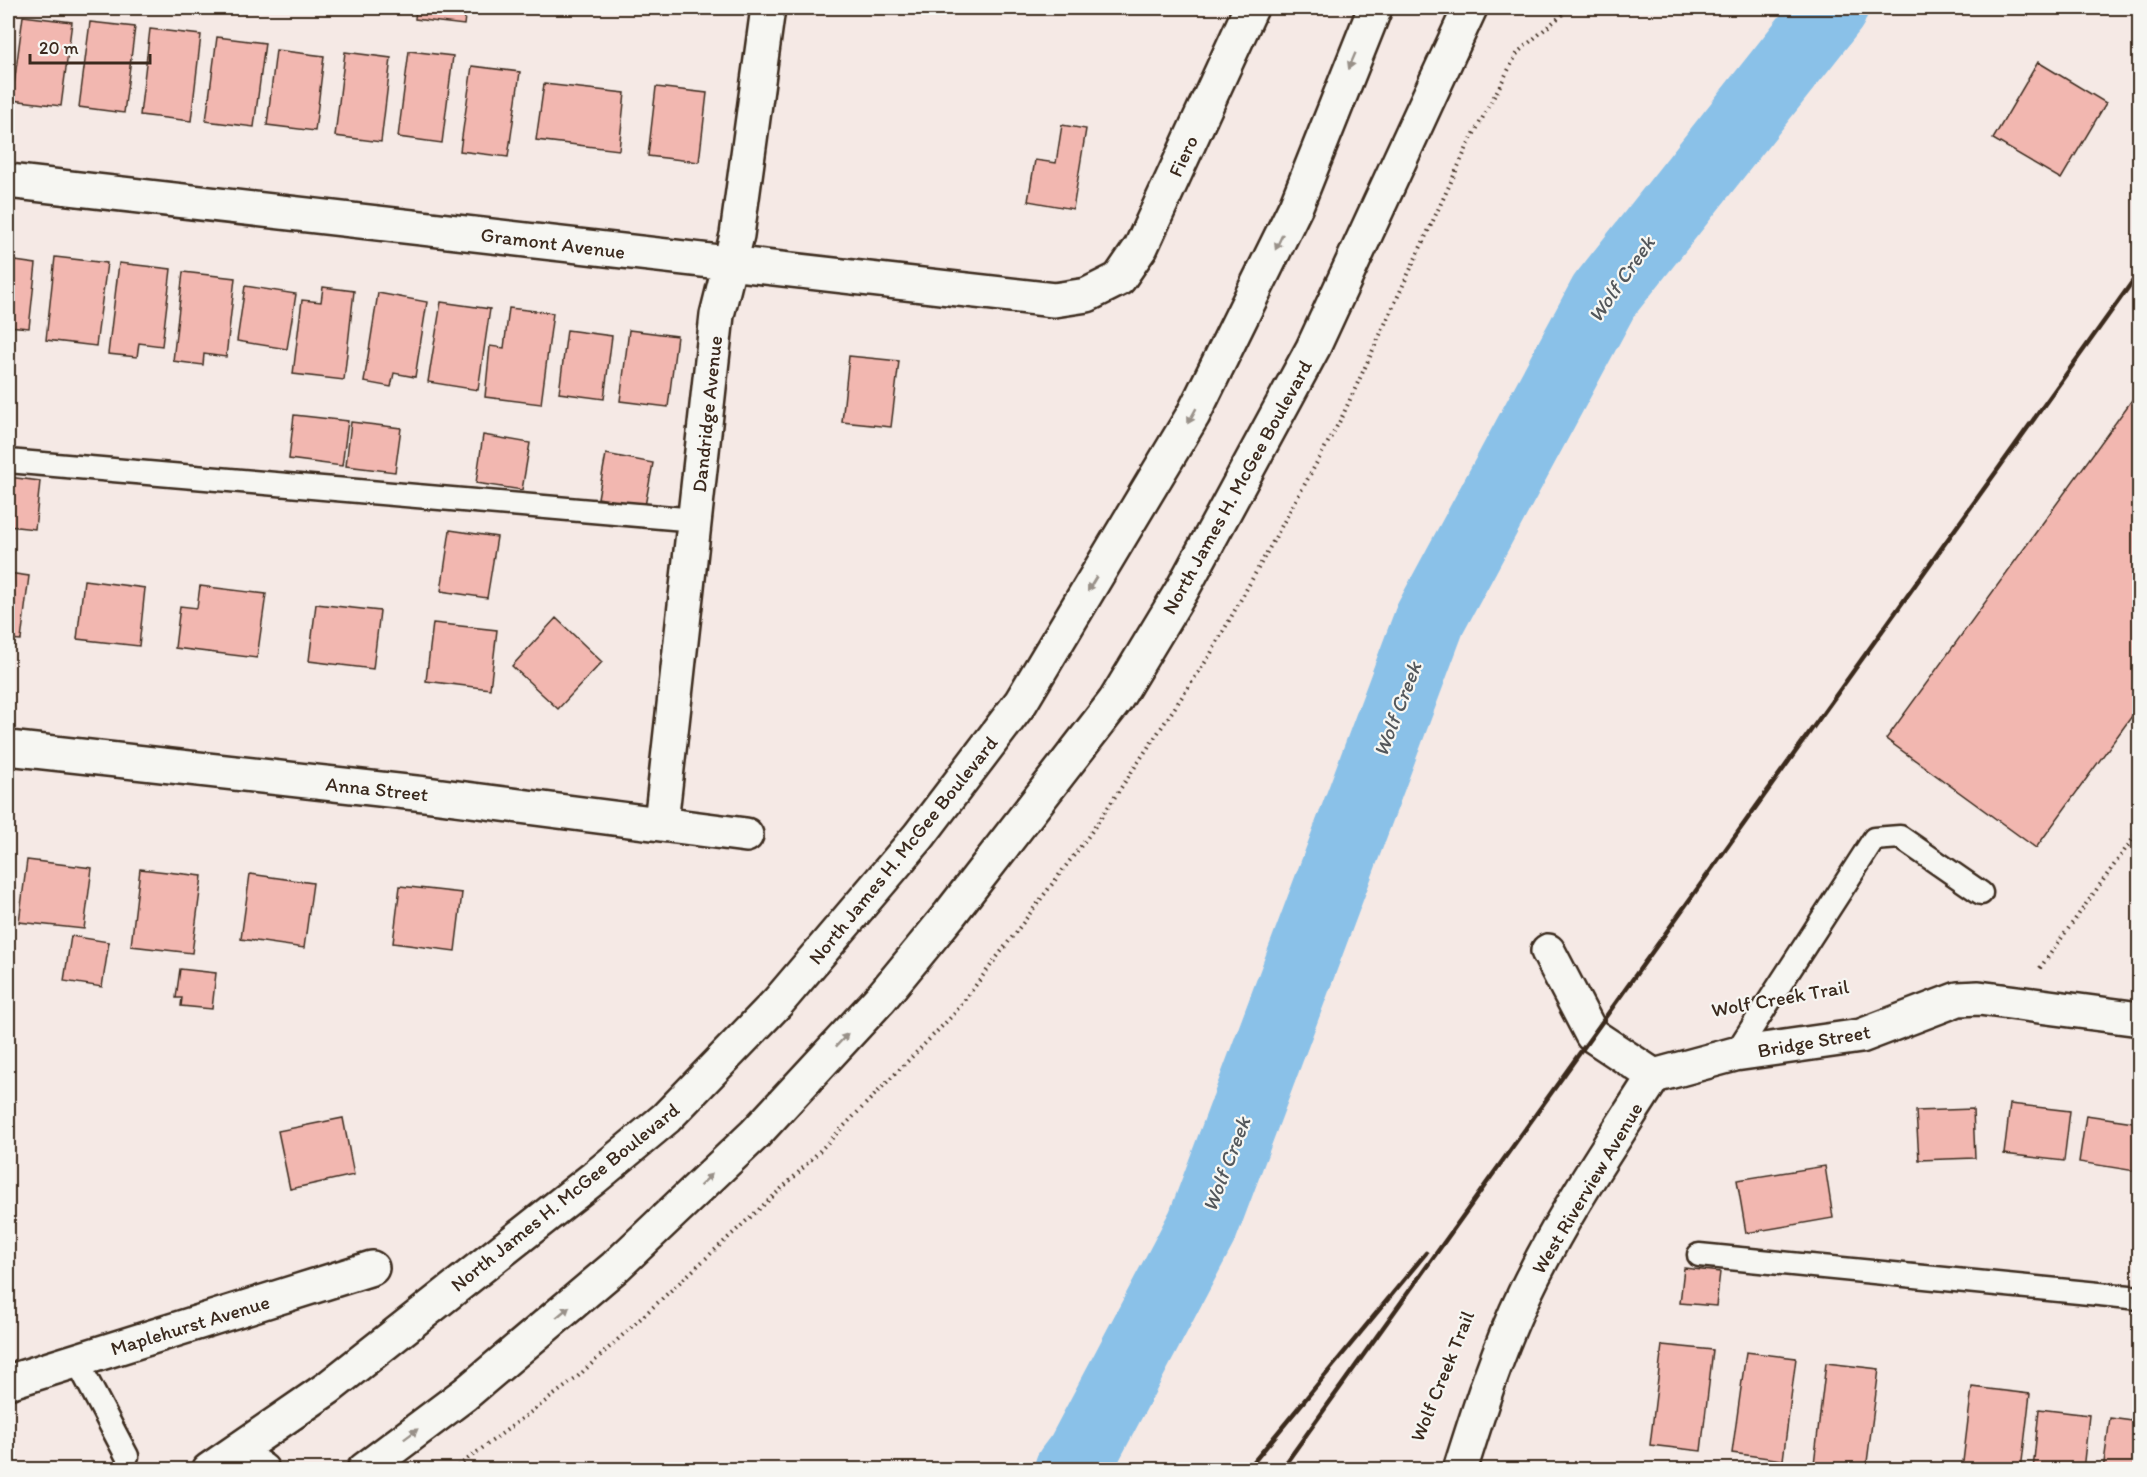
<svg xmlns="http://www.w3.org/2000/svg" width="2147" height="1477" font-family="Itim,sans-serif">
<rect width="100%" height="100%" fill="#f5e9e5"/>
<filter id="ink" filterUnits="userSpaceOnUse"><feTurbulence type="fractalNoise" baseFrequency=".0167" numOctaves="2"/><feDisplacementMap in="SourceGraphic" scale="12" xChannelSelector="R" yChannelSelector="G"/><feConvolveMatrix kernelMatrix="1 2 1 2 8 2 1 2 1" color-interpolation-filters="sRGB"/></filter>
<g filter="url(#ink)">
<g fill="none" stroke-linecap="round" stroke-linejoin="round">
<!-- river -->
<path stroke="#8ac1e8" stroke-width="72" d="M1070 1470 1082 1454 1203 1225 1430 619 1604 296 1832 8"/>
</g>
<!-- building -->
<path fill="#f2b7b0" stroke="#3b2a1e" stroke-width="1.5" d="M416 8H466L464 25 415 19Z
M23 16 72 22 61 106 12 100Z
M90 22 135 27 124 113 79 107Z
M150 29 201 35 191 121 140 115Z
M217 37 265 43 254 127 206 121Z
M276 50 324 56 315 131 267 125Z
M409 51 453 56 442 143 398 137Z
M345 52 391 58 381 142 335 136Z
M2038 62 2106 103 2061 179 1993 139Z
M472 66 520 72 508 157 460 151Z
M544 84 625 93 619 150 536 140Z
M656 87 707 93 699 162 648 156Z
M1062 125 1086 129 1073 209 1028 201 1035 160 1056 163Z
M55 257 107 263 96 346 46 340Z
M8 260 36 264 29 328 8 326Z
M119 263 171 269 162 346 139 343 137 357 108 354Z
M183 272 235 278 226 357 204 354 203 365 173 361Z
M245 286 296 294 287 349 237 341Z
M323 287 354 291 344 380 293 374 302 300 321 302Z
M378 293 427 302 415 377 394 373 391 387 364 382Z
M441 302 490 309 478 390 428 382Z
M509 308 553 313 541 404 485 397 490 346 504 348Z
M567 330 612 336 604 399 559 393Z
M629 330 677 336 668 407 620 401Z
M849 356 899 361 891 427 842 422Z
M2137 393 2140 395V705L2036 848 1886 739Z
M294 415 348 421 342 466 289 459Z
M351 422 401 428 395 472 346 466Z
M483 435 530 443 522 490 476 483Z
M606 454 653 463 645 506 598 498Z
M8 477 40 481 35 529 8 526Z
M450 530 497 537 487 598 441 591Z
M8 573 29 576 21 640 8 639Z
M84 580 145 588 139 646 77 639Z
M200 586 266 594 257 658 175 648 180 606 197 608Z
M316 604 380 611 373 669 309 661Z
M556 618 602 662 558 709 512 666Z
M433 623 497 630 490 689 426 681Z
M27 860 92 868 84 929 19 922Z
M140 869 202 876 192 953 131 946Z
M250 874 313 883 304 948 241 939Z
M400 886 462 893 455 951 393 943Z
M71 936 109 942 102 987 64 981Z
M180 969 216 973 212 1009 181 1006 182 998H176Z
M2010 1104 2070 1111 2064 1161 2004 1154Z
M1973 1109 1975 1158 1919 1160 1916 1111Z
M2086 1115 2140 1123 2135 1171 2079 1162Z
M343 1118 354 1175 290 1189 278 1131Z
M1825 1166 1833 1218 1746 1233 1737 1180Z
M1684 1268 1720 1272 1716 1306 1680 1303Z
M1662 1345 1713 1350 1701 1451 1650 1445Z
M1746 1352 1796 1358 1783 1460 1732 1453Z
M1826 1363 1879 1369 1866 1470 1814 1464Z
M1972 1387 2030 1394 2021 1470H1962Z
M2039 1409 2089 1415 2083 1470H2033Z
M2110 1418 2140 1422V1470H2103Z"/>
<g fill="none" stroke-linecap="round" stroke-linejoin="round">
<defs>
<path id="lane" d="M8 461 696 520
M1735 1054 1874 839 1900 837 1981 893
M1699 1255 2140 1298
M76 1359 127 1456"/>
<path id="street" d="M8 181 1054 300 1087 295 1119 279 1141 247 1251 8
M8 748 425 794 746 835
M661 823 717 315 737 235 768 8
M1548 951 1592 1035 1654 1076 1735 1054 1861 1036 1958 999 1979 998 2140 1019
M8 1382 372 1268
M1460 1470C1479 1410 1498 1349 1525 1293 1561 1217 1609 1147 1654 1076"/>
<path id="secondary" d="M236 1452 262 1470
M209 1470 328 1388 594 1178 666 1118 778 1002 919 836 1021 702 1193 415 1296 206 1375 8
M364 1470 465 1394 615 1267 755 1134 881 998 950 914 1115 701 1182 590 1313 348 1470 8"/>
</defs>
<!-- lane casing -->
<use href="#lane" stroke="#3b2a1e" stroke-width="27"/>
<!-- street casing -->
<use href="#street" stroke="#3b2a1e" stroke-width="38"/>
<!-- secondary casing -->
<use href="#secondary" stroke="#3b2a1e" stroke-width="38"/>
<!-- path -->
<path stroke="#3b2a1e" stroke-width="4" stroke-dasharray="1.5 4.5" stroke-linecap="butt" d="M2040 968 2140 829
M453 1470 574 1380 795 1176 954 1014 1090 834 1210 655 1341 419 1469 143 1518 52 1570 8"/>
<!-- lane -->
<use href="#lane" stroke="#f6f6f2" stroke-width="22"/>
<!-- street -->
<use href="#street" stroke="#f6f6f2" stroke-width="33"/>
<!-- secondary -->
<use href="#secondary" stroke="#f6f6f2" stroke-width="33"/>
<!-- rail -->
<path stroke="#3b2a1e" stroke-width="4.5" d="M1247 1470 1426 1253
M1281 1470 2140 271"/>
</g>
<!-- one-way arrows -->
<defs><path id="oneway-solid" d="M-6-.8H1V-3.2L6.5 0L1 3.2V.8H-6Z" transform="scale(1.5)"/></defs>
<g fill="#989088">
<use href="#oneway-solid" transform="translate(1352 61) rotate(113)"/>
<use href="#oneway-solid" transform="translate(1279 242) rotate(115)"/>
<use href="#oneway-solid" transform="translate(1192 416) rotate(119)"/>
<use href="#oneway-solid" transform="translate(1092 584) rotate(121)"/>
<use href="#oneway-solid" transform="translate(842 1040) rotate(-47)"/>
<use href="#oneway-solid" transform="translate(706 1180) rotate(-44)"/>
<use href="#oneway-solid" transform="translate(563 1312) rotate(-40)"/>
<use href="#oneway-solid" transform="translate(411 1434) rotate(-37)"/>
</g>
</g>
<g text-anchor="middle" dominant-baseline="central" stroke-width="4.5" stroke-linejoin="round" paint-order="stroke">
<!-- street labels -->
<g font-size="20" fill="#3b2a1e" stroke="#f6f6f2">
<text transform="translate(1183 156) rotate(-65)">Fiero</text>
<text transform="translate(553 243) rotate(7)">Gramont Avenue</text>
<text transform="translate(707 414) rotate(-84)">Dandridge Avenue</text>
<text transform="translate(1237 487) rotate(-61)">North James H. McGee Boulevard</text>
<text transform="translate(377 789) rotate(6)">Anna Street</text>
<text transform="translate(903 850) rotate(-51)">North James H. McGee Boulevard</text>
<text transform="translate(1780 998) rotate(-10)">Wolf Creek Trail</text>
<text transform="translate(1814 1041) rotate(-10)">Bridge Street</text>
<text transform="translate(1587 1188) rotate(-59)">West Riverview Avenue</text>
<text transform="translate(565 1197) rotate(-39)">North James H. McGee Boulevard</text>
<text transform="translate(190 1325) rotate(-17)">Maplehurst Avenue</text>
<text transform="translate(1442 1376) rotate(-68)">Wolf Creek Trail</text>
</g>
<!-- water labels -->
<g font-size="21" font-style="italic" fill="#53575b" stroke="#f6f6f2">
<text transform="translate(1621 279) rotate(-55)">Wolf Creek</text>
<text transform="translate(1397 709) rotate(-69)">Wolf Creek</text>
<text transform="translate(1226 1164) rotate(-69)">Wolf Creek</text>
</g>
</g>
<!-- margin -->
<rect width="2147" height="1477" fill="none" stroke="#f6f6f2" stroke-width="30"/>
<rect x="15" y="15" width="2117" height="1447" fill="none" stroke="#3b2a1e" stroke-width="2" filter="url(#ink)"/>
<!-- scale -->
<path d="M30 54v9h120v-9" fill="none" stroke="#3b2a1e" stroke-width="3"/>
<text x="39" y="54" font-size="18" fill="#3b2a1e" stroke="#f6f6f2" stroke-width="4.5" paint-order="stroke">20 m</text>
</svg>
